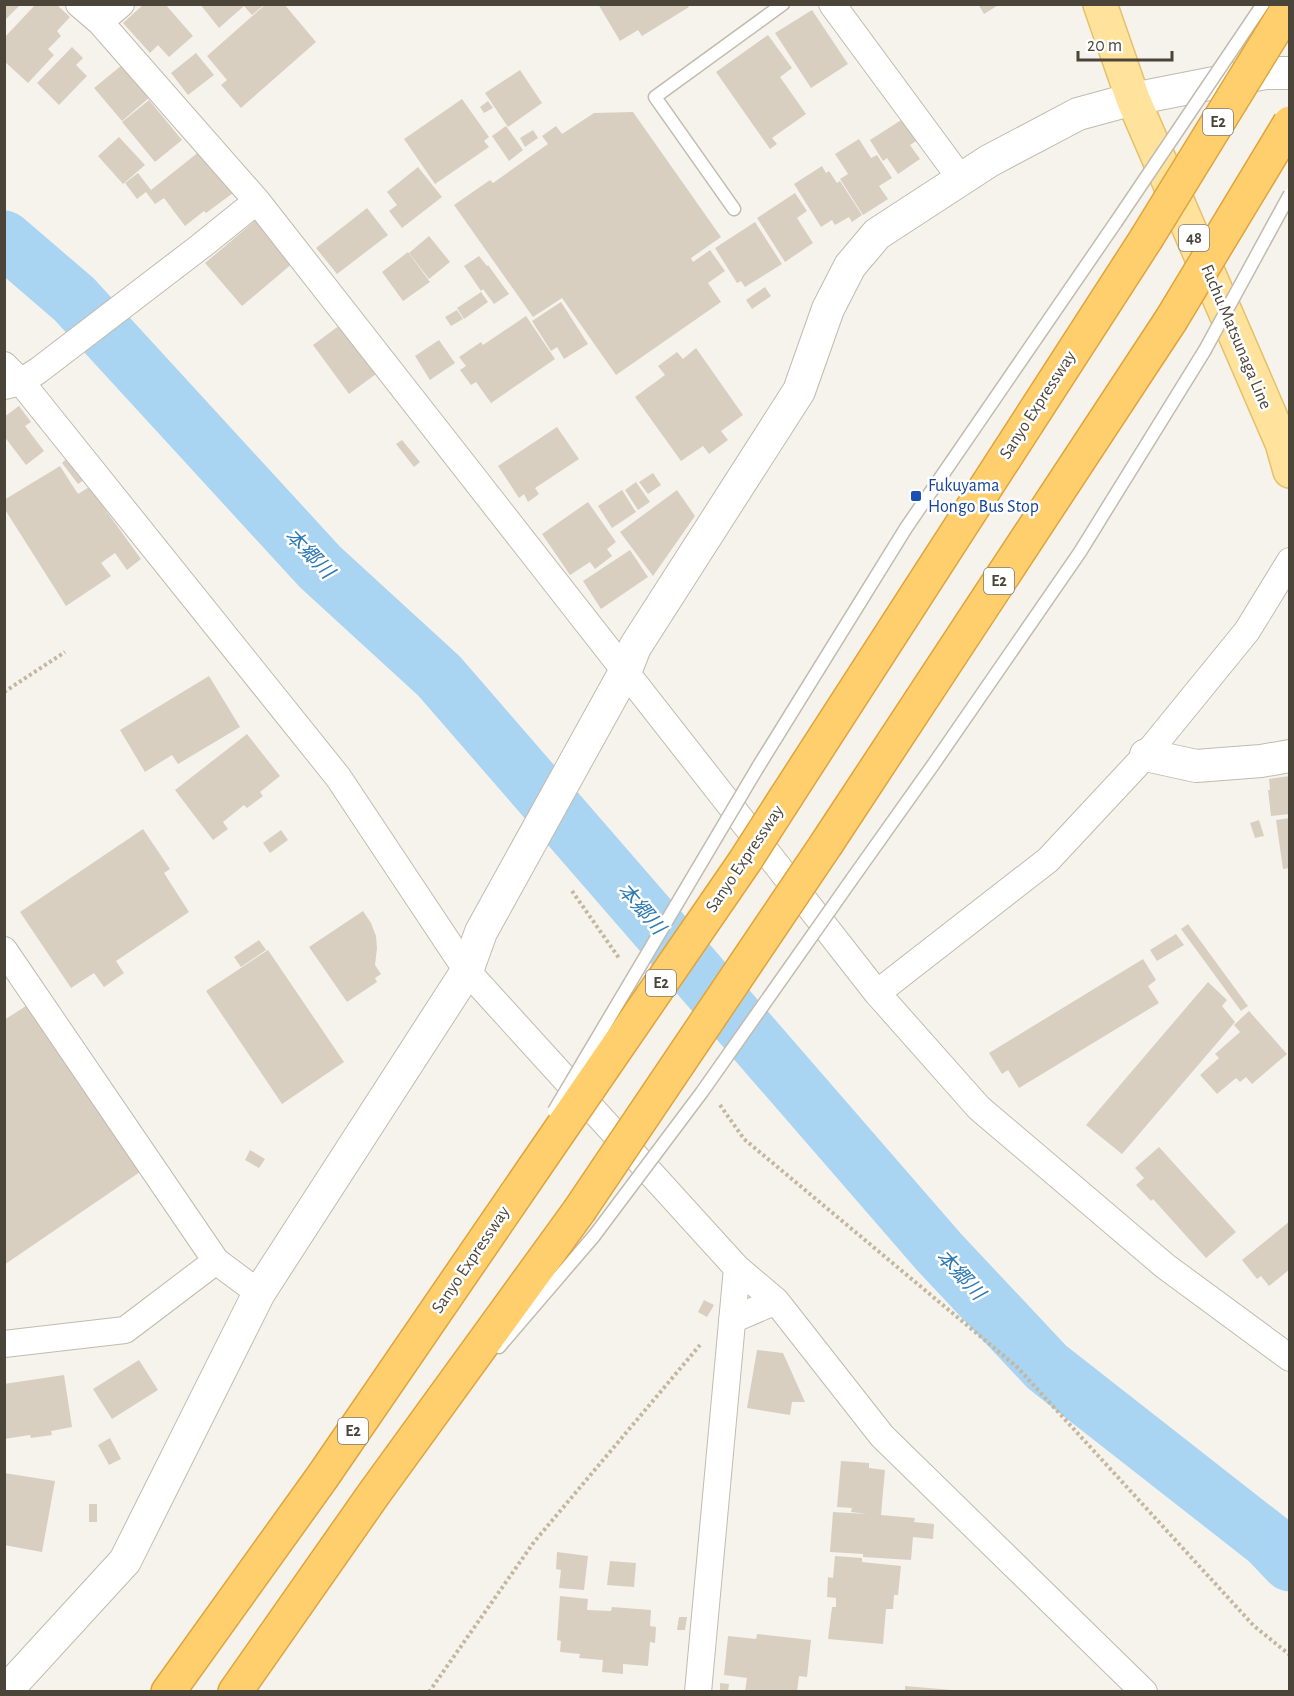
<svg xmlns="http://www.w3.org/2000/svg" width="1294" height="1696" font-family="'Alegreya Sans','Noto Sans JP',sans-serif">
<rect width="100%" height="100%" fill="#f6f3ec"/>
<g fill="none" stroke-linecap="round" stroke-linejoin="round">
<!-- river -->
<path stroke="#a9d4f2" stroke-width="57" d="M4 239 74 299 320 567 439 676 939 1252 1047 1367 1268 1540 1290 1563"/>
</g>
<!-- building -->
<path fill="#d8cfc1" d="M4 4H21L4 21Z
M36 4H56L70 17 57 31 61 36 48 49 54 55 28 83 4 61V38Z
M144 4H165L193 36 169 57 158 45 150 53 123 23Z
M200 4H265L252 15 244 6 219 28Z
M266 4H284L316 42 241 108 221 85 227 80 207 56Z
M598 4H687L689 7 642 36 638 30 620 41Z
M978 4H1000L984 14Z
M812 10 848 64 811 88 775 33Z
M768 35 792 68 780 77 806 114 772 138 777 144 770 149 716 72Z
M72 47 83 58 76 65 87 76 59 105 37 83Z
M196 53 214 75 188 95 171 73Z
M122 65 150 97 122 121 94 88Z
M520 70 542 103 508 127 485 93Z
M462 99 489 137 484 141 489 147 435 184 404 139Z
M149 100 182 140 155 162 122 122Z
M488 101 493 108 484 113 480 107Z
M633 112 721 237 691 258 693 262 710 250 725 271 708 283 721 302 616 375 562 298 533 317 454 205 490 180 493 183 548 144 542 136 556 126 562 134 594 113Z
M906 117 921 138 910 145 920 159 898 174 887 158 883 161 870 140Z
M506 126 523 150 509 161 492 136Z
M533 130 538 138 525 147 520 138Z
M119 137 145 165 123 184 98 156Z
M859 139 871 158 877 155 892 178 879 186 888 199 863 215 840 179 848 174 835 154Z
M200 151 233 193 206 213 204 211 185 226 164 198 155 204 146 192 137 199 125 183 138 173 151 190Z
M822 166 826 173 829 171 837 183 840 181 862 215 852 222 849 217 835 225 832 220 821 227 794 184Z
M418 167 442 197 402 228 389 211 397 205 387 192Z
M795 193 807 211 797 218 813 243 785 262 757 218Z
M367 208 388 235 337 274 316 248Z
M256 220 293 263 242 306 205 263Z
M755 222 782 264 745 287 741 281 737 283 715 248Z
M429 236 450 262 429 279 409 253Z
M408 252 430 282 403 301 382 272Z
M479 256 487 266 488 265 509 294 494 304 483 289 481 291 464 266Z
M765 287 771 296 752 309 746 300Z
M481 292 488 302 464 319 457 308Z
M561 302 588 344 564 359 557 347 551 351 532 321Z
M457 310 463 319 451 326 445 317Z
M526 316 555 359 491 403 476 382 471 385 460 370 466 366 459 357 481 342 483 345Z
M340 325 376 374 349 394 313 345Z
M439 340 455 363 430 380 415 356Z
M696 348 743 415 721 431 728 440 709 454 703 446 681 461 635 397 665 375 658 366 677 352 683 359Z
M19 406 31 422 25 426 44 451 26 465 4 436V417Z
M557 427 579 459 535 488 539 494 528 502 524 494 519 498 498 466Z
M402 440 420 462 414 467 396 444Z
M67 458 84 480 78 484 62 463Z
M60 466 78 494 89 487 141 559 127 570 115 553 101 563 111 576 66 606 4 508V500Z
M653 473 661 485 648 494 639 482Z
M636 482 650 502 638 510 625 490Z
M622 490 636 512 612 528 598 506Z
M677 490 695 516 653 576 620 532Z
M588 502 616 542 607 549 612 556 595 569 590 562 570 575 542 534Z
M630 550 648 577 601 609 583 581Z
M209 676 240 727 178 764 172 755 145 772 120 730Z
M247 734 280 776 260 792 263 796 247 808 244 805 223 822 228 829 213 840 175 790Z
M1290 776V814L1271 816 1268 790H1270L1269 779Z
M1290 818V868L1283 869 1276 820Z
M1259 820 1264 836 1255 838 1250 823Z
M143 829 170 869 164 873 189 912 116 961 124 973 104 987 94 973 71 988 20 912Z
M281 830 288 840 270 853 263 843Z
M363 911 371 923 376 936 377 948 375 965 381 974 375 978 377 982 347 1002 309 947Z
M1188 924 1248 1006 1241 1011 1181 929Z
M1176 934 1184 945 1157 961 1150 950Z
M259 940 266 950 241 967 234 957Z
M268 950 344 1062 282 1104 206 991Z
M1143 959 1156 980 1148 986 1159 1003 1019 1088 1008 1070 1002 1074 989 1053Z
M1208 982 1227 1000 1222 1006 1235 1022 1122 1154 1086 1125Z
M26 1006 140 1172 4 1265V1020Z
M1249 1011 1287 1054 1252 1084 1246 1077 1240 1082 1236 1078 1217 1094 1200 1075 1219 1058 1215 1054 1240 1032 1234 1025Z
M1159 1147 1236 1232 1206 1258 1153 1199 1151 1201 1136 1185 1144 1178 1135 1168Z
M250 1150 265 1159 259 1168 245 1160Z
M1290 1221V1269L1269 1286 1261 1276 1257 1279 1242 1260Z
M704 1300 714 1305 707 1317 698 1312Z
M757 1350 783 1353 805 1402H792L790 1415 747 1408Z
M139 1360 158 1390 112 1419 93 1389Z
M64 1375 72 1427 51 1431 52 1435 31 1438 30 1435 4 1439V1384Z
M110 1438 121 1459 109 1465 98 1445Z
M841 1461 869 1463V1468L885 1470 881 1515 915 1518 914 1522 934 1524 933 1539 913 1537 911 1560 863 1557V1554L830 1552 833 1512 867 1514 851 1512 852 1508 837 1507Z
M4 1473 55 1481 42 1552 4 1545Z
M89 1504H97V1522H89Z
M557 1552 588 1556 584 1590 559 1588 561 1570 556 1569Z
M835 1556 862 1558V1562L901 1566 898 1595H894L893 1609H886L883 1644 828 1639 832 1607H836V1598L827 1597 828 1577 833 1578Z
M610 1561 636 1563 634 1587 607 1585Z
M560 1596 588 1599 587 1610 611 1611 612 1607 651 1610 650 1626 656 1627 655 1643 650 1642 648 1666 623 1664V1674L602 1672 603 1660 579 1658 580 1654 560 1652 561 1641 557 1640Z
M679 1617H687L685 1630H677Z
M757 1634 811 1640 807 1677 799 1676 797 1692H745L747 1678 724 1675 728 1636 756 1639Z
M720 1683 729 1684 728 1692H720Z
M905 1686 952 1690V1692H905Z"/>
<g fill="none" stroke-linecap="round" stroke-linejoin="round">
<defs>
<path id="service" d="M734 209 655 97 783 4
M758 767 906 528 1116 222
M852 879 933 765 1080 552 1205 350
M499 1347 594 1236"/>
<path id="minor" d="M79 4 100 22 257 201 877 993 979 1108 1165 1266 1290 1358
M832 4 961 179
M100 22 121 4
M4 365 21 382 338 777 467 971 737 1268 776 1301 882 1436 1144 1692
M5 386 21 382 39 370 201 246 257 201
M4 950 216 1261 259 1293
M877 993 1048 860 1146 755 1247 631 1290 561
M732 1320 776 1301
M4 1344 125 1330 216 1261
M698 1692 737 1268"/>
<path id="tertiary" d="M1146 755 1196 766 1261 761 1290 756
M5 1692 125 1561 259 1293 467 971 481 932 626 670 635 647 799 391 828 309 850 266 877 234 989 161 1078 114 1133 99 1265 73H1290"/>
<path id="primary" d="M1100 4 1133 99 1282 443 1290 471"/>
<path id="motorway" d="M786 797 1146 239
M827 843 1171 320
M168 1692 323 1476 534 1168
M235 1692 373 1495 579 1211"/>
</defs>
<!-- service casing -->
<use href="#service" stroke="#c2bbae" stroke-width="15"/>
<!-- minor casing -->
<use href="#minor" stroke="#c2bbae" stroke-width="28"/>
<!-- tertiary casing -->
<use href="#tertiary" stroke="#c2bbae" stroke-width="34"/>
<!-- primary casing -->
<use href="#primary" stroke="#e6c16a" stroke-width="36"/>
<!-- motorway casing -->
<use href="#motorway" stroke="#e0a43c" stroke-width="36"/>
<!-- path -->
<path stroke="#c4b79f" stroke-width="4" stroke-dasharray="3 3" stroke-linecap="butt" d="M4 692 65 652
M572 891 619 958
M720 1105 744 1139 1017 1367 1254 1626 1290 1655
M429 1692 534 1542 700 1345"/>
<!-- service -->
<use href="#service" stroke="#fff" stroke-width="12"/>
<!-- minor -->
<use href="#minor" stroke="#fff" stroke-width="26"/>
<!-- tertiary -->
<use href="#tertiary" stroke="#fff" stroke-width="32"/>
<!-- primary -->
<use href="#primary" stroke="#ffe39c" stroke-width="33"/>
<!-- motorway -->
<use href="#motorway" stroke="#ffcf6e" stroke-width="33"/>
<defs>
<path id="service-bridge" d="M1116 222 1263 4
M1205 350 1290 194
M554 1111 758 767
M594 1236 702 1092 852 879"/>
<path id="motorway-bridge" d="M1146 239 1290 5
M1171 320 1290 123
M534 1168 745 861 786 797
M579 1211 827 843"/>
</defs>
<!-- service-bridge casing -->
<use href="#service-bridge" stroke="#c2bbae" stroke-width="15" stroke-linecap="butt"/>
<!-- motorway-bridge casing -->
<use href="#motorway-bridge" stroke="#e0a43c" stroke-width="36" stroke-linecap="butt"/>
<!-- service-bridge -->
<use href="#service-bridge" stroke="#fff" stroke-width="12"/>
<!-- motorway-bridge -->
<use href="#motorway-bridge" stroke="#ffcf6e" stroke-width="33"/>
</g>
<!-- markers -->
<rect fill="#1a4fb4" stroke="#fff" stroke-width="2" x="910" y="490" width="12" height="12" rx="3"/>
<g text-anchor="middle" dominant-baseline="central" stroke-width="5" stroke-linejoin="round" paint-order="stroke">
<!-- shield labels -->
<g fill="#fff" stroke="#817c74" stroke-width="1.5">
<rect x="1203" y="109" width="30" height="26" rx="4.5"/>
<rect x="1179" y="225" width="30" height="26" rx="4.5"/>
<rect x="984" y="568" width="30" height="26" rx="4.5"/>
<rect x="646" y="970" width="30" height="26" rx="4.5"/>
<rect x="338" y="1418" width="30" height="26" rx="4.5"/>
</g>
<g font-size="16" font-weight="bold" fill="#4b4439">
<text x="1218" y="122">E2</text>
<text x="1194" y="238">48</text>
<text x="999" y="581">E2</text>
<text x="661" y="983">E2</text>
<text x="353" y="1431">E2</text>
</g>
<!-- street labels -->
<g font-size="18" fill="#4b4439" stroke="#fff">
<text transform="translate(1236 337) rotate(67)">Fuchu Matsunaga Line</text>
<text transform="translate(1038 405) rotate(-57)">Sanyo Expressway</text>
<text transform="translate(745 859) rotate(-56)">Sanyo Expressway</text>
<text transform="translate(471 1260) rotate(-56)">Sanyo Expressway</text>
</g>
<!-- transit labels -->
<g font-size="18" fill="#164399" stroke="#fff" text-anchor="start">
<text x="928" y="486">Fukuyama<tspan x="928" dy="21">Hongo Bus Stop</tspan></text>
</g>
<!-- water labels -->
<g font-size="20" font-style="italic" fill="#2e7ab2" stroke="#fff">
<text transform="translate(309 554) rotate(46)">本郷川</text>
<text transform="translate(641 909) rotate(49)">本郷川</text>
<text transform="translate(960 1275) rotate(47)">本郷川</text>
</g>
</g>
<!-- border -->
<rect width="1294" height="1696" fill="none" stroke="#4b4439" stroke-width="12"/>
<!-- scale -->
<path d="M1078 51v9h94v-9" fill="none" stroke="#4b4439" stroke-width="3"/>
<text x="1087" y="51" font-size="18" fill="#4b4439" stroke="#ffffff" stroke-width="4.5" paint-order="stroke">20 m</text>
</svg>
